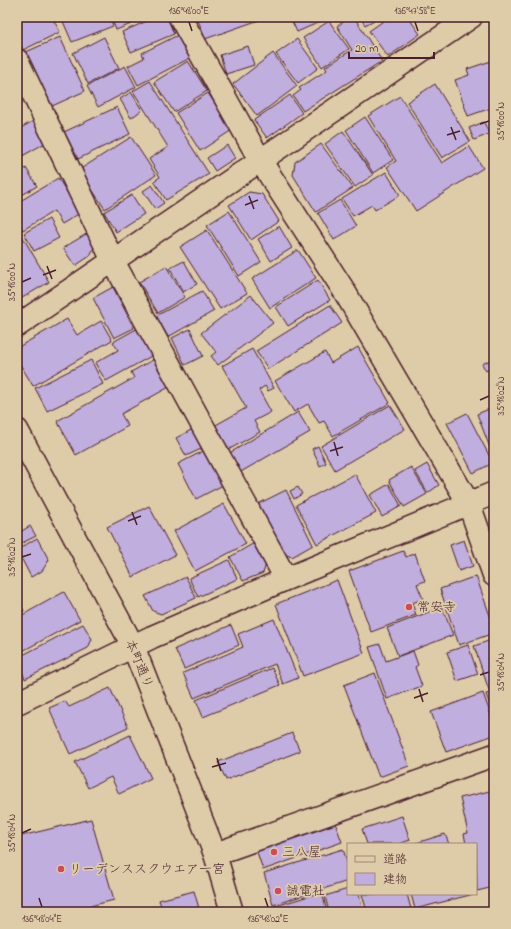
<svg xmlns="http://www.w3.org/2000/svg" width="511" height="929" font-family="'Indie Flower','Klee One',sans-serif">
<rect width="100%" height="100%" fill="#decca9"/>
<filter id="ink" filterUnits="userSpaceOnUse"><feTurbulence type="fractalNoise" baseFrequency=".025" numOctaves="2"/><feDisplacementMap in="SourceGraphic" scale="8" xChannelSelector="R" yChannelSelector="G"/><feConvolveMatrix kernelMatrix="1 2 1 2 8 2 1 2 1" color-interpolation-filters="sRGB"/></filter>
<g filter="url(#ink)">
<!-- building -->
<path fill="#c0aedf" stroke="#4a1f2b" d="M17 17H52L60 32 23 50 17 36Z
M61 17H109L113 26 72 42Z
M111 17H149L116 30Z
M156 17H167L174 34 131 52 122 32Z
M197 17H261L262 19 205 39Z
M294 17H331L297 32 291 19Z
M351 17H354L382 61 303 111 293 96 301 90 299 88 327 70 325 67 352 50 337 26Z
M360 17H380L365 25Z
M389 17H408L420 34 388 57 369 31Z
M329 21 349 49 322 67 303 38Z
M178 35 190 58 138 85 128 66 144 58 142 53Z
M60 37 85 91 50 107 26 52Z
M104 37 119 68 88 84 73 53Z
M297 39 318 68 298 83 276 54Z
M248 46 254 65 226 74 220 55Z
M273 53 297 86 257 116 233 84Z
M494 60V107L468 116 455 80 469 75 467 69Z
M188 61 207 91 174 112 154 82Z
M125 66 136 87 98 107 87 86Z
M150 81 209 174 166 200 154 181 160 177 149 159 168 147 133 91Z
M435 84 470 141 442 158 407 102Z
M131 92 142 110 131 118 120 99Z
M208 93 232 130 200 151 176 113Z
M290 95 302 113 267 138 254 120Z
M400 96 442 163 469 146 483 168 416 211 387 167 396 161 368 116Z
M117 107 130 134 78 159 64 132Z
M365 117 393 160 373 173 346 130Z
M35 120 47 142 17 159V130Z
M484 122 489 134 474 140 469 128Z
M343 131 373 175 355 187 325 144Z
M131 137 156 175 105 209 79 170Z
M321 144 353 188 316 212 293 175 295 162Z
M227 145 235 158 215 171 207 158Z
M26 168 37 186 17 198V173Z
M386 172 400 195 375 210 372 205 353 216 342 199Z
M58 178 80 213 62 224 54 211 23 230 17 220V203Z
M152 185 164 203 155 209 143 191Z
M249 192 262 194 279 221 251 240 229 205Z
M132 195 144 214 116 232 104 212Z
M340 200 356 226 334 240 318 213Z
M229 211 261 262 239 276 207 225Z
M49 219 59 238 34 251 24 233Z
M279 226 292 248 271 261 258 239Z
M207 230 247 293 220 309 180 247Z
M88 233 95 245 90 256 75 266 63 248Z
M21 234 49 282 17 301V236Z
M298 250 316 278 270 308 252 279Z
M184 261 197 284 183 292 170 268Z
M166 266 185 297 158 313 139 282Z
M318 280 330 300 288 326 276 307Z
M113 287 134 328 114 338 93 298Z
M202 291 214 311 168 337 156 316Z
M251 295 273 323 218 365 211 356 216 352 201 333Z
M330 305 342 323 268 369 256 351Z
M67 319 77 335 101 321 112 340 33 386 17 359 20 346Z
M140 327 155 354 106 381 95 363 118 350 113 342Z
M190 329 203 356 185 365 172 338Z
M358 347 390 403 333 436 324 421 319 423 308 404 294 412 275 381 325 352 331 363Z
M252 349 274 388 268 391 265 386 259 390 271 412 254 421 260 432 228 450 214 426 246 408 222 366Z
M156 358 171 386 121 414 128 426 76 455 57 421 134 378 131 372Z
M493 359 494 367 486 371 482 364Z
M91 360 103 384 47 411 35 388Z
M390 405 405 429 335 470 321 446Z
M494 407V458L477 414Z
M298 412 310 432 239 473 228 454Z
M467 413 493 463 473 473 447 423Z
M193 429 203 448 186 456 176 438Z
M318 446 326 463 320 466 312 449Z
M205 450 223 485 196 499 178 464Z
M427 464 439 485 428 493 415 471Z
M411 467 427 494 404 507 389 480Z
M355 474 376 513 317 544 296 505Z
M389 484 401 506 382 517 370 495Z
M298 487 302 494 294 499 290 491Z
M286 490 313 545 292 557 281 553 256 505Z
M224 504 246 544 195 571 174 531Z
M149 506 175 555 133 577 107 527Z
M30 526 36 536 22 543 17 534Z
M37 538 49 560 42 571 31 577 17 550Z
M464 540 473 566 459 571 450 545Z
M256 542 267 561 263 573 243 581 230 557Z
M403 551 406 557 415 553 425 581 417 584 423 599 412 603 416 615 371 632 349 571Z
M229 560 237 579 198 597 189 578Z
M476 576 494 627V633L459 645 440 589Z
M186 577 196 598 161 614 153 611 145 596Z
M337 580 364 653 303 676 276 604Z
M64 592 80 620 17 654V618Z
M17 597 24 611 17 614Z
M442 607 453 635 398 656 387 628Z
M274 619 298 678 283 684 275 664 194 698 183 673 243 647 238 634Z
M83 624 92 639 88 648 25 679 17 658Z
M231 625 239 645 184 669 175 649Z
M494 639V716L486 694 490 693 474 646Z
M380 644 386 661 413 651 418 665 415 667 422 686 387 699 369 647Z
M468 645 478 674 457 681 447 652Z
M272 668 280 685 203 717 196 700Z
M375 673 409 766 379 777 344 685Z
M110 688 128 727 70 754 49 708 65 701 69 707Z
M483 693 494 724V735L446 752 431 712Z
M292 733 300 751 226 780 218 762Z
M130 735 151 778 119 794 111 777 88 788 75 762Z
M494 790V887L477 891 476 844H466L464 834 468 833 460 798Z
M402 816 410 840 399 844H367L362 829Z
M333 817 342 842 263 870 257 852 261 843Z
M91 819 114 900 66 912H17V837Z
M445 834 449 844H413Z
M343 849 348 865V881L273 905 264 873Z
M348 889V894H359L363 912H329L325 896Z
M194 891 200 912H161H163L159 900Z
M322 892 327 912H267L266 909Z
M362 894H407L411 909 399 912H367Z
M411 894H474L415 909Z"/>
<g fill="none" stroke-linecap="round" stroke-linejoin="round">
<defs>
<path id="street" d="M180 17 260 160 343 289 469 504
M17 60 113 261 286 579
M17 326 471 17
M17 703 152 637 286 579 494 493
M215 854 494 755"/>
<path id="secondary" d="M17 430 133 646 215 854 232 912
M469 504 494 575"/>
</defs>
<!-- street casing -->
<use href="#street" stroke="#4a1f2b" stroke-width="25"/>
<!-- secondary casing -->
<use href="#secondary" stroke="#4a1f2b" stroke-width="25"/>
<!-- street -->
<use href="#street" stroke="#decca9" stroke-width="22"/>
<!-- secondary -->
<use href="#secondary" stroke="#decca9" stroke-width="22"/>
</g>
</g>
<!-- ticks -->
<path fill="none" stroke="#4a1f2b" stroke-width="1.5" d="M189 22 192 31M415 22 418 31M480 124 489 121M451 127 456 140M447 135 460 131M249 196 254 209M245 205 258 200M47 266 52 279M43 275 56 270M22 282 31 278M480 400 489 396M334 442 338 456M330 451 343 447M132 512 137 525M128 521 141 516M22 557 31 554M480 675 489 672M419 689 423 702M414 698 428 693M217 758 221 771M212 767 226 763M22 833 31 829M39 898 42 907M265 898 268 907"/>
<!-- markers -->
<g fill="#d1495b" stroke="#decca9" stroke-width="1.5">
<circle cx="409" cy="607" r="4"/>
<circle cx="274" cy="852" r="4"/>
<circle cx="61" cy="869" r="4"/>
<circle cx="278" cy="891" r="4"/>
</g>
<g text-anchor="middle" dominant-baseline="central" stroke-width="3.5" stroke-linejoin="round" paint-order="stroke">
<!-- poi labels -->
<g font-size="13" fill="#4a1f2b" stroke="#decca9" text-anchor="start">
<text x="417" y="607">常安寺</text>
<text x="282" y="852">三八屋</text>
<text x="69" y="869">リーデンススクウエア一宮</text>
<text x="286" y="891">誠電社</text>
</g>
<!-- street labels -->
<g font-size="13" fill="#4a1f2b" stroke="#decca9">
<text transform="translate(139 664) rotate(67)">本町通り</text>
</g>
</g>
<!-- margin -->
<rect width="511" height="929" fill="none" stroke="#decca9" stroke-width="44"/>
<!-- legend -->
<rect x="347" y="843" width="130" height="52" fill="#decca9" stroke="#a38777"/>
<rect x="355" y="856" width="20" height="6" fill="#decca9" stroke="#a38777"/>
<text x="383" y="863" font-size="12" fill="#4a1f2b">道路</text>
<rect x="355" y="873" width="20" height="12" fill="#c0aedf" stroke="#a38777"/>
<text x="383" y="883" font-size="12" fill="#4a1f2b">建物</text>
<!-- scale -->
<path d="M349 52v6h85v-6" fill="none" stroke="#4a1f2b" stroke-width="2"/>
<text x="355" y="52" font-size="12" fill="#4a1f2b" stroke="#decca9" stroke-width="3" paint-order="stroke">20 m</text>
<rect x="22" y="22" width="467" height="885" fill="none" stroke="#4a1f2b" stroke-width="1.5"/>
<g font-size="10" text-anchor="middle" fill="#4a1f2b">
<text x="189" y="14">136°48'00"E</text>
<text x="415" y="14">136°47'58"E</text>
<text transform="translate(500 121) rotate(-90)" y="4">35°18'00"N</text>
<text transform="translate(11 282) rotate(-90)" y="4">35°18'00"N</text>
<text transform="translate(500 396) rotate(-90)" y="4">35°18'02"N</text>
<text transform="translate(11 557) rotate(-90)" y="4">35°18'02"N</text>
<text transform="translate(500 672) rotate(-90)" y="4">35°18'04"N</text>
<text transform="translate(11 833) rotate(-90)" y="4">35°18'04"N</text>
<text x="42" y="922">136°48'04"E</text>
<text x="268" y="922">136°48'02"E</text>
</g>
</svg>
